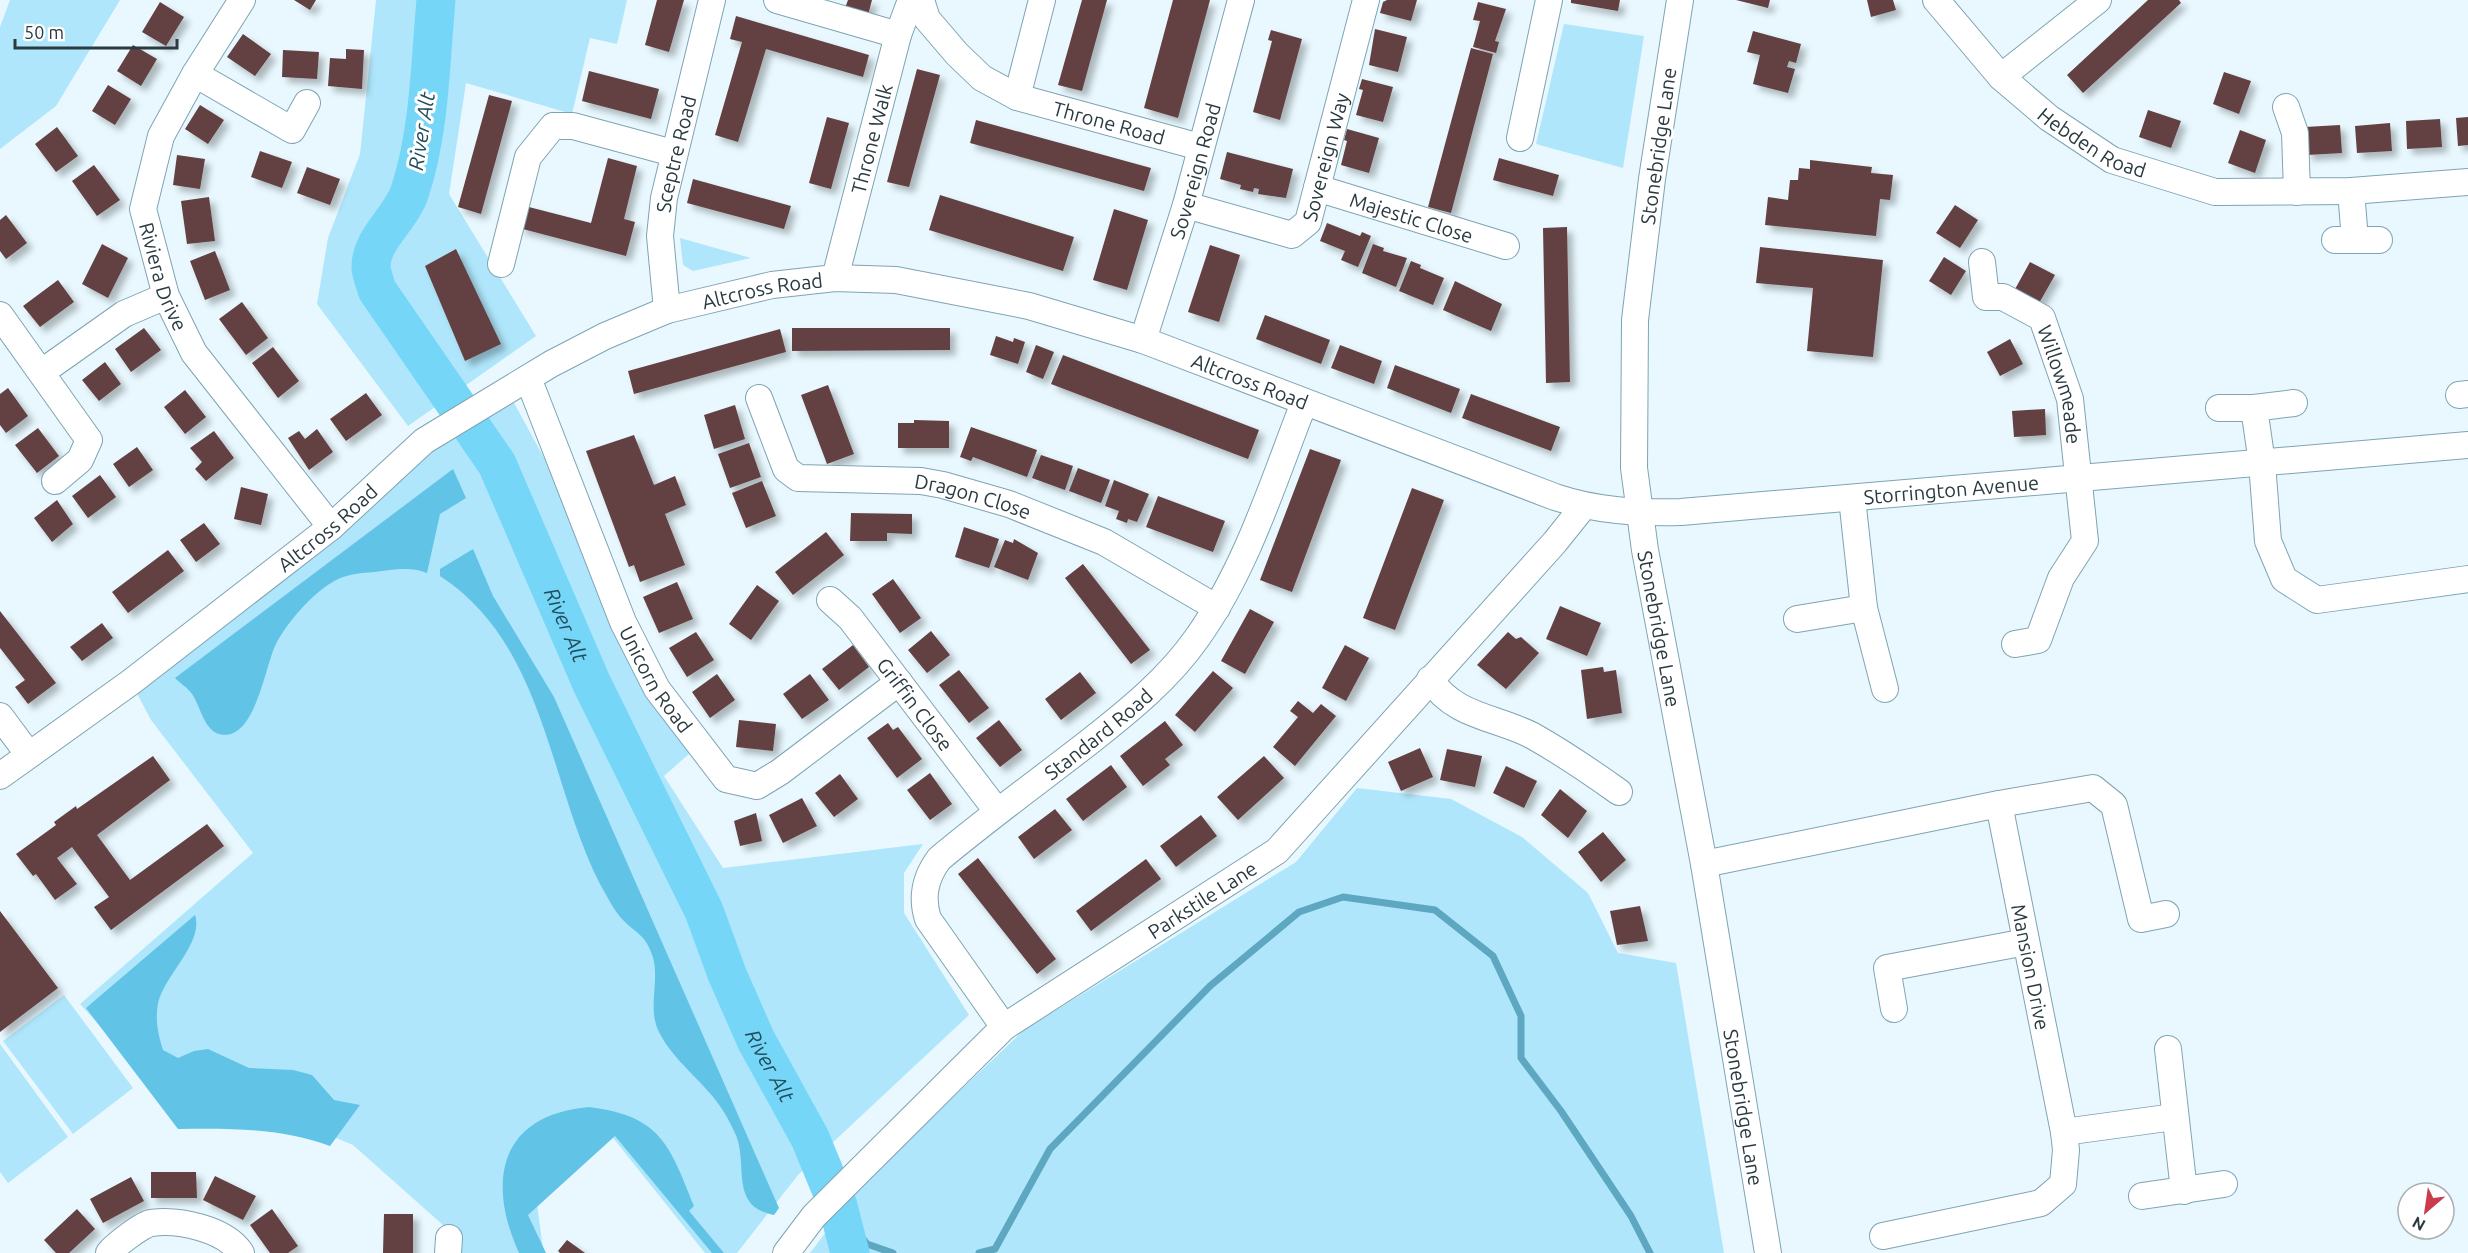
<svg xmlns="http://www.w3.org/2000/svg" width="2468" height="1253" font-family="Ubuntu,sans-serif">
<defs>
<filter id="shadow"><feDropShadow dx="5.5" dy="5.5" stdDeviation="3" flood-color="#0004"/></filter>
</defs>
<rect width="100%" height="100%" fill="#e8f8fe"/>
<!-- green -->
<path fill="#afe6fb" d="M10 0H120L56 106 0 149V27Z
M376 0H627L617 44 590 38 572 114 466 83 449 194 536 336 408 426 317 304 328 238 360 154Z
M1564 24 1644 36 1623 168 1536 144Z
M680 238 751 258 693 271 683 265Z
M507 390 550 469 632 670 690 753 664 776 723 868 923 844 904 873V913L969 1015 798 1175 737 1253H705L610 1134 536 1196 543 1249 540 1253H443V1225L353 1145 257 1105 154 1085 80 1004 253 853 151 720 131 682Z
M1357 788 1451 799 1522 837 1588 893 1618 953 1676 963 1724 1253H810L864 1182 1024 1030 1296 862Z
M64 995 133 1088 73 1134 3 1041Z
M0 1044 68 1137 8 1183 0 1172Z"/>
<!-- forest -->
<path fill="#61c3e5" d="M453 469 466 498 440 514 427 573C409 566 393 570 374 572 362 573 349 574 338 579 314 591 288 621 276 644 265 665 255 744 219 734 204 730 200 705 192 694 188 688 180 683 175 678Z
M473 549 493 596 554 697 779 1208 774 1215C732 1207 746 1171 738 1141 736 1134 732 1127 729 1121 712 1086 676 1066 659 1032 646 1007 662 977 651 952 644 934 636 933 625 922 615 913 607 896 600 884 548 782 545 644 440 576V569Z
M195 915C204 943 165 974 158 1003 155 1020 158 1034 163 1050L178 1058 194 1051 208 1049 249 1068 293 1070 312 1075 334 1100 360 1105 330 1146C281 1128 231 1128 178 1129L86 1008Z
M589 1107C661 1116 669 1144 694 1206L689 1211 724 1253H712L615 1136 528 1215 546 1253H519C486 1180 500 1115 589 1107Z"/>
<g fill="none" stroke-linecap="round" stroke-linejoin="round">
<!-- stream -->
<path stroke="#5ea7c1" stroke-width="7" d="M838 1206 867 1244 893 1253
M979 1253 995 1249 1050 1149 1210 986 1299 912 1343 897 1435 910 1493 956 1521 1016V1058L1561 1111 1631 1216 1650 1253"/>
<!-- river -->
<path stroke="#75d6f8" stroke-width="39" id="s1" d="M436 0C430 64 430 130 410 191 402 218 370 239 371 268 372 275 375 283 377 290L497 464 592 684 704 911 727 974 756 1040 810 1138 838 1206 850 1253"/>
</g>
<!-- building -->
<path fill="#634142" filter="url(#shadow)" d="M294 0H316L310 10Z
M657 0H684L669 52 645 45Z
M848 0H872L868 15 845 8Z
M1082 0H1107L1082 91 1058 85Z
M1173 0H1210L1178 118 1144 108Z
M1387 0H1417L1411 21 1380 13 1383 2Z
M1571 0H1620L1618 11 1571 3Z
M1736 0H1770L1768 8Z
M1867 0H1893L1896 10 1871 17Z
M2148 0H2179L2181 3 2083 93 2067 75Z
M160 2 184 17 166 46 142 32Z
M1478 2 1506 9 1495 41 1499 42 1496 53 1473 47 1480 21 1473 20Z
M736 16 869 55 863 77 766 49 738 142 715 135 742 42 730 39Z
M1375 29 1407 37 1398 72 1369 65Z
M1271 30 1302 39 1280 120 1253 112 1272 41 1268 40Z
M1753 31 1801 44 1796 63 1789 61 1787 67 1795 69 1788 93 1753 84 1760 55 1747 52Z
M243 34 271 54 255 76 227 57Z
M133 45 157 59 141 86 117 71Z
M1471 48 1493 54 1451 213 1428 207Z
M346 49 364 50 362 89 328 86 330 58 346 59Z
M283 50 319 52 317 79 282 77Z
M917 69 940 75 909 187 887 182Z
M589 71 659 89 651 119 582 101Z
M2224 72 2251 81 2239 114 2213 104Z
M1362 79 1393 87 1383 122 1356 115 1363 90 1359 89Z
M108 85 131 99 115 125 92 111Z
M489 95 512 101 481 214 458 207Z
M200 105 224 120 208 144 185 129Z
M2148 110 2181 121 2171 148 2139 137Z
M827 117 849 123 831 189 809 183Z
M2468 117V145L2458 146 2456 118Z
M2440 119 2442 147 2407 149 2406 121Z
M976 120 1151 168 1144 191 970 143Z
M2390 123 2392 151 2357 153 2355 126Z
M2340 125 2342 153 2307 155 2305 127Z
M57 127 78 156 56 172 35 144Z
M1347 129 1379 138 1369 173 1341 165 1347 141 1344 140Z
M2240 130 2266 140 2255 173 2228 163Z
M260 151 292 162 282 188 251 177Z
M1227 152 1293 169 1286 198 1258 194 1259 189 1254 188 1253 192 1240 189 1241 185 1220 179Z
M177 155 205 159 200 189 173 185Z
M608 158 637 166 624 219 635 222 626 256 519 228 525 206 591 223Z
M1499 158 1559 175 1553 196 1493 180Z
M1810 160 1872 167 1871 173 1893 175 1890 200 1880 199 1876 236 1765 225 1768 197 1788 200 1790 180H1798L1799 168 1810 169Z
M94 165 120 200 97 216 72 181Z
M307 167 340 179 330 205 297 193Z
M693 179 791 206 784 229 687 203Z
M940 195 1074 237 1063 271 929 230Z
M209 197 215 241 187 244 181 201Z
M1955 205 1978 220 1960 248 1936 233Z
M1114 209 1148 220 1127 290 1093 280Z
M6 215 27 243 6 259 0 251V220Z
M1327 223 1360 236 1362 232 1371 236 1358 267 1341 260 1345 251 1320 241Z
M1567 227 1570 382 1546 383 1543 228Z
M102 244 128 258 108 298 82 284Z
M1373 244 1384 248 1383 251 1407 258 1396 287 1362 273Z
M1210 245 1240 255 1219 322 1188 312Z
M1760 247 1883 260 1873 357 1807 351 1813 288 1756 283Z
M456 249 501 344 465 361 425 266Z
M215 251 230 290 205 300 190 261Z
M1944 257 1966 271 1951 295 1929 281Z
M1411 261 1421 265 1420 268 1444 278 1433 305 1399 291Z
M2030 262 2055 275 2038 305 2014 291Z
M58 280 74 302 40 327 23 306Z
M1455 281 1502 304 1491 331 1443 310Z
M242 302 268 338 246 355 219 319Z
M1265 315 1330 340 1321 364 1256 339Z
M144 328 161 350 131 372 115 349Z
M792 328H950V350L792 351Z
M780 329 786 352 634 394 628 371Z
M996 336 1013 342 1014 338 1025 342 1018 364 990 355Z
M2010 339 2023 364 2000 376 1987 352Z
M1036 345 1054 352 1043 379 1026 372Z
M1340 345 1382 361 1374 384 1331 368Z
M273 347 299 381 278 398 252 363Z
M1063 355 1259 430 1248 459 1051 384Z
M105 362 121 384 99 401 82 380Z
M1395 365 1460 389 1451 413 1387 388Z
M828 385 854 454 827 464 801 395Z
M8 388 28 416 6 433 0 425V394Z
M185 390 206 417 185 434 164 407Z
M366 393 382 415 346 441 330 419Z
M1471 394 1560 427 1551 451 1462 418Z
M735 405 745 439 714 449 704 415Z
M2045 409 2046 435 2014 437 2012 411Z
M914 420 949 421V448H898V423H914Z
M971 427 1037 450 1027 477 973 457 971 461 960 457Z
M38 428 59 456 37 473 15 445Z
M317 429 333 452 309 470 288 438 299 431 305 439Z
M214 431 234 458 206 481 195 469 202 462 190 448Z
M634 435 654 485 675 476 686 505 665 514 685 565 640 582 634 565 629 567 586 451Z
M749 443 761 477 730 488 718 454Z
M137 447 153 470 129 487 113 464Z
M1310 449 1341 460 1292 592 1260 580Z
M1041 455 1073 466 1065 490 1032 478Z
M1078 468 1110 480 1101 503 1069 491Z
M100 475 116 497 88 518 72 496Z
M1114 480 1149 494 1137 522 1128 519 1127 523 1116 519 1119 511 1105 506Z
M762 481 776 516 746 528 732 493Z
M241 487 268 494 261 525 234 519Z
M1412 488 1444 500 1395 630 1363 618Z
M1158 496 1225 521 1213 552 1146 527Z
M57 500 73 524 52 542 34 518Z
M851 513 912 514V534L887 533V541H850Z
M204 523 220 544 196 562 180 540Z
M964 527 999 539 989 568 955 557Z
M826 532 844 555 793 595 775 572Z
M1014 539 1038 553 1028 580 994 567 1005 540 1013 543Z
M168 550 184 571 128 613 112 592Z
M1083 564 1150 650 1131 664 1065 578Z
M893 579 921 618 900 633 872 594Z
M677 582 693 619 659 633 643 597Z
M757 585 779 601 751 640 729 624Z
M1560 606 1601 623 1587 656 1546 639Z
M1250 609 1274 622 1245 674 1221 661Z
M0 611 56 683 28 704 15 687 25 680 0 648Z
M102 623 113 638 82 661 70 647Z
M931 631 950 655 927 673 908 650Z
M696 632 714 660 687 677 669 648Z
M1508 632 1516 639 1521 637 1539 653 1506 689 1477 665Z
M853 645 869 667 839 690 822 669Z
M1345 645 1369 658 1346 701 1322 688Z
M1603 667 1604 672 1616 670 1622 713 1587 719 1581 670Z
M959 670 989 708 969 723 939 685Z
M1213 671 1233 688 1195 732 1175 715Z
M1080 672 1096 693 1061 720 1045 699Z
M717 674 735 700 710 718 692 692Z
M810 674 829 700 802 719 783 694Z
M1298 701 1313 713 1321 704 1336 716 1295 766 1273 747 1298 717 1290 711Z
M739 720 776 724 773 751 736 747Z
M999 720 1022 750 1000 767 976 738Z
M1165 721 1183 745 1165 759 1170 765 1143 786 1120 756Z
M888 723 893 730 898 727 922 759 897 778 867 738Z
M1420 748 1433 777 1401 791 1388 762Z
M1447 749 1482 756 1475 787 1440 780Z
M153 756 170 780 97 835 130 880 207 824 224 846 111 930 94 907 109 897 72 847 57 858 77 884 55 900 36 874 33 876 16 854 56 825 54 822 76 806 77 809Z
M1264 756 1284 778 1238 820 1217 797Z
M1111 765 1127 787 1083 821 1066 799Z
M1506 766 1537 781 1524 808 1493 793Z
M930 773 952 804 930 820 907 790Z
M840 774 858 799 834 817 815 793Z
M1560 789 1587 811 1568 838 1541 815Z
M802 798 817 826 783 843 769 815Z
M1055 809 1072 830 1034 859 1018 837Z
M756 813 762 841 740 846 734 821Z
M1201 815 1217 836 1176 867 1160 846Z
M1603 832 1626 860 1601 882 1578 852Z
M978 858 1056 959 1037 974 958 874Z
M1146 859 1161 879 1091 931 1076 911Z
M1640 906 1648 941 1617 945 1610 911Z
M0 911 58 988 0 1032Z
M151 1172H196L197 1198H151Z
M215 1176 256 1196 243 1220 203 1200Z
M131 1177 144 1201 103 1223 90 1199Z
M77 1209 95 1229 69 1253H56L44 1240Z
M272 1209 298 1246 288 1253H270L250 1225Z
M384 1214H413V1253H383Z
M567 1240 585 1253H560L558 1251Z"/>
<g fill="none" stroke-linecap="round" stroke-linejoin="round">
<defs>
<g id="minor">
<path id="s2" d="M242 0 195 74 161 136 143 209 166 296 194 353 331 527"/>
<path d="M777 0 898 35"/>
<path id="s3" d="M921 0 927 19 957 54 982 78 1017 97 1200 147"/>
<path id="s4" d="M1680 0 1652 179 1635 320 1634 468 1645 550 1704 864 1768 1253"/>
<path id="s5" d="M1936 0 2001 77 2049 118 2112 160 2215 192 2351 191 2468 182"/>
<path d="M195 74 292 130 307 103"/>
<path d="M2001 77 2098 0"/>
<path d="M1017 97 1042 0"/>
<path d="M2286 107 2295 133 2297 192"/>
<path d="M1520 138 1549 0"/>
<path id="s6" d="M1317 188 1506 246"/>
<path d="M2351 191 2355 240"/>
<path id="s7" d="M1186 205 1292 235 1308 222 1366 0"/>
<path d="M2335 240H2379"/>
<path id="s8" d="M1982 262 1986 297H2003L2042 318 2070 399 2085 541 2061 578 2038 640 2015 644"/>
<path d="M501 264 528 157 553 126H573L673 153"/>
<path id="s9" d="M835 278 898 35 911 0"/>
<path id="s10" d="M667 310 660 236 664 198 712 0"/>
<path d="M0 315 89 440 80 460 55 481"/>
<path id="s11" d="M1143 340 1186 205 1241 0"/>
<path d="M42 372 124 314 166 296"/>
<path id="s12" d="M528 378 623 622 657 689 726 779 757 786 780 772 899 682"/>
<path d="M2459 395 2468 394"/>
<path id="s13" d="M759 398 786 469 798 478 921 481 943 485 1009 504 1104 542 1217 608"/>
<path d="M2294 403 2254 408 2262 463 2268 541 2284 579 2317 600 2468 579"/>
<path d="M2219 408H2254"/>
<path d="M1852 498 1864 608 1885 689"/>
<path id="s14" d="M830 600 850 618 997 811"/>
<path d="M1797 619 1864 608"/>
<path d="M1430 679C1454 717 1497 717 1533 736 1563 753 1591 772 1619 792"/>
<path d="M0 716 29 755"/>
<path id="s15" d="M0 776 131 682 331 527 424 441 551 364 605 336 667 310 772 285 835 278 896 280 1029 306 1143 340 1555 497C1597 511 1637 513 1681 512L2468 445"/>
<path id="s16" d="M1999 804 2064 1132 2174 1117"/>
<path d="M1704 864 1999 804 2093 788 2114 805 2141 919 2166 914"/>
<path d="M1894 1009 1887 968 2026 942"/>
<path id="s17" d="M1004 1027 928 919C921 897 925 878 939 859 989 817 1042 779 1093 739 1131 709 1169 678 1197 638 1247 568 1273 482 1304 403"/>
<path d="M2168 1049 2184 1191"/>
<path d="M2142 1196 2224 1184"/>
<path d="M1883 1236 2041 1203 2063 1184 2066 1150 2064 1132"/>
<path d="M109 1253C114 1246 143 1224 151 1223 179 1219 225 1229 241 1253"/>
<path d="M448 1253 449 1238"/>
<path id="s18" d="M786 1253 814 1216 1004 1027 1277 851 1555 542 1583 507"/>
</g>
</defs>
<!-- minor casing -->
<use href="#minor" stroke="#7ea4b3" stroke-width="28"/>
<!-- minor -->
<use href="#minor" stroke="#fff" stroke-width="26"/>
</g>
<g text-anchor="middle" dominant-baseline="central" stroke-width="6" stroke-linejoin="round" paint-order="stroke">
<!-- street labels -->
<g font-size="20" fill="#2a3a40" stroke="#fff">
<text stroke="none"><textPath href="#s3" startOffset="236">Throne Road</textPath></text>
<text stroke="none"><textPath href="#s9" startOffset="144">Throne Walk</textPath></text>
<text stroke="none"><textPath href="#s5" startOffset="214">Hebden Road</textPath></text>
<text transform="translate(1658 146) rotate(-82)">Stonebridge Lane</text>
<text stroke="none"><textPath href="#s10" startOffset="158">Sceptre Road</textPath></text>
<text stroke="none"><textPath href="#s7" startOffset="198">Sovereign Way</textPath></text>
<text stroke="none"><textPath href="#s11" startOffset="177">Sovereign Road</textPath></text>
<text stroke="none"><textPath href="#s6" startOffset="99">Majestic Close</textPath></text>
<text stroke="none"><textPath href="#s2" startOffset="304">Riviera Drive</textPath></text>
<text stroke="none"><textPath href="#s15" startOffset="915">Altcross Road</textPath></text>
<text stroke="none"><textPath href="#s15" startOffset="1419">Altcross Road</textPath></text>
<text stroke="none"><textPath href="#s8" startOffset="166">Willowmeade</textPath></text>
<text stroke="none"><textPath href="#s15" startOffset="2144">Storrington Avenue</textPath></text>
<text stroke="none"><textPath href="#s13" startOffset="268">Dragon Close</textPath></text>
<text stroke="none"><textPath href="#s15" startOffset="411">Altcross Road</textPath></text>
<text stroke="none"><textPath href="#s4" startOffset="634">Stonebridge Lane</textPath></text>
<text stroke="none"><textPath href="#s12" startOffset="328">Unicorn Road</textPath></text>
<text stroke="none"><textPath href="#s14" startOffset="135">Griffin Close</textPath></text>
<text stroke="none"><textPath href="#s17" startOffset="398">Standard Road</textPath></text>
<text stroke="none"><textPath href="#s18" startOffset="550">Parkstile Lane</textPath></text>
<text stroke="none"><textPath href="#s16" startOffset="166">Mansion Drive</textPath></text>
<text stroke="none"><textPath href="#s4" startOffset="1120">Stonebridge Lane</textPath></text>
</g>
<!-- water labels -->
<g font-size="21" font-style="italic" fill="#234e5d" stroke="#fff">
<text transform="translate(421 131) rotate(-81)">River Alt</text>
<text stroke="none"><textPath href="#s1" startOffset="690">River Alt</textPath></text>
<text stroke="none"><textPath href="#s1" startOffset="1176">River Alt</textPath></text>
</g>
</g>
<!-- north arrow -->
<g transform="translate(2426 1211) rotate(209)"><circle r="28" fill="#ffffff" stroke="#aab0b3" stroke-width="1.5"/>
<path d="M0-4.5L10 22L0 15L-10 22Z" fill="#cb3b4f"/>
<text y="-9" font-size="16" font-weight="bold" text-anchor="middle" fill="#2a3a40">N</text>
</g>
<!-- scale -->
<path d="M15 39v9h162v-9" fill="none" stroke="#2a3a40" stroke-width="3"/>
<text x="24" y="39" font-size="18" fill="#2a3a40" stroke="#ffffff" stroke-width="4.5" paint-order="stroke">50 m</text>
</svg>
